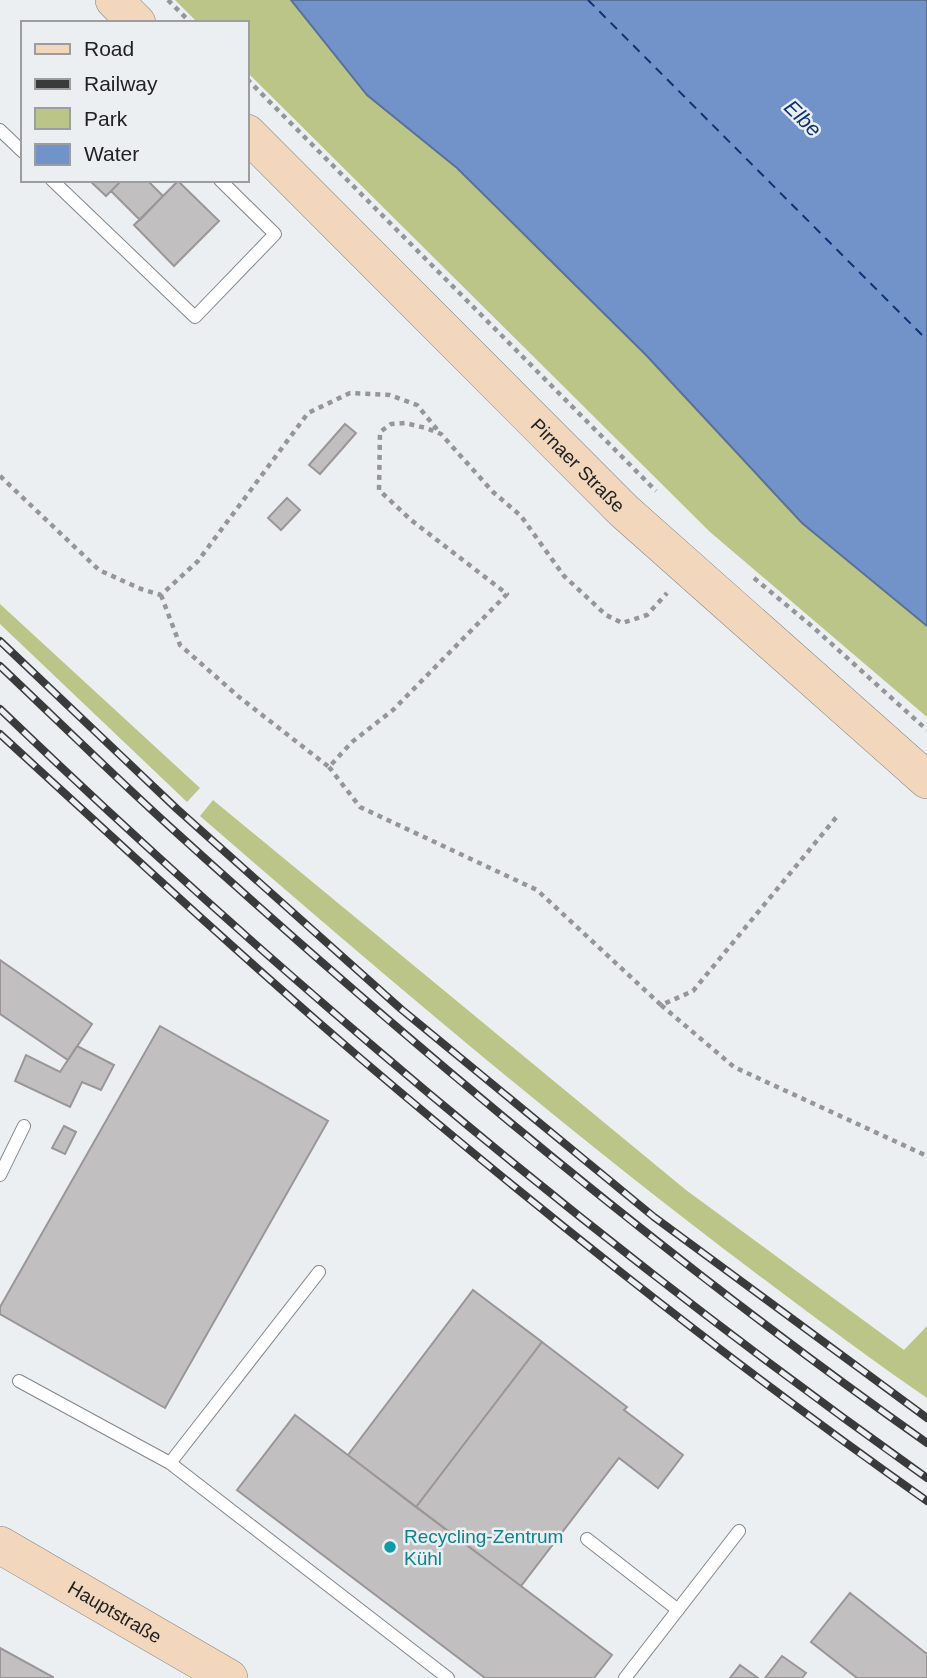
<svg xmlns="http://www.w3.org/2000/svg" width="927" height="1678" font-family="Helvetica,sans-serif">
<rect width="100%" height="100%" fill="#eceff1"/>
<!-- green -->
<path fill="#bbc587" d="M175 0H291L367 95 456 168 646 355 802 523 927 626V717L710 532 247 72V23H198Z
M0 604 200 788 187 802 0 624Z
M213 800 686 1190 904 1350 927 1326V1398C873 1361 821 1322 769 1283 572 1136 386 977 200 816Z"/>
<!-- water -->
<path fill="#7293c9" stroke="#5a7197" stroke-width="2" d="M291 0H927V626L802 523 646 355 457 168 367 95Z"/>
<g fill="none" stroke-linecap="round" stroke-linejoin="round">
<!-- ferry -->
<path stroke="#0c3475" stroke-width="2" stroke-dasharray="9 7" stroke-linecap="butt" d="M588 0 927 340"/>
</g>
<!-- building -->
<path fill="#c2bfc1" stroke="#9a9698" stroke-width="2" d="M89 180H122L106 196Z
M122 180H147L163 196 140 220 111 191Z
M178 181 219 221 174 266 134 225Z
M345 424 356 433 320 474 309 465Z
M287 498 300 510 281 530 268 518Z
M0 960 92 1024 68 1060 0 1014Z
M160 1026 328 1121 165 1408 0 1314V1307Z
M77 1046 114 1065 101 1090 82 1082 70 1107 15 1081 26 1055 60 1072Z
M64 1126 76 1132 65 1154 52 1148Z
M473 1290 542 1342 416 1507 348 1455Z
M542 1342 627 1407 624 1410 683 1455 658 1488 619 1458 521 1586 416 1507Z
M295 1415 612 1655 594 1678H485L237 1490Z
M850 1593 927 1654V1678H857L811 1642Z
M0 1648 53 1677V1678H0Z
M782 1656 806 1673 802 1678H765Z
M740 1665 758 1678H730Z"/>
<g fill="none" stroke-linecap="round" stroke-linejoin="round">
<defs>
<path id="lane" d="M0 130 23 152
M52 180 195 317 275 234 220 180
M0 1175 24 1126
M319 1272 170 1463 448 1678
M19 1381 170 1463
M587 1539 678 1610
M625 1678 739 1531"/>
<g id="secondary">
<path d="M114 0 137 23"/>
<path id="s1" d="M247 133 624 511 927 780"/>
<path id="s2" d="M0 1545 229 1678"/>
</g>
</defs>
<!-- lane casing -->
<use href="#lane" stroke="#838688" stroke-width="14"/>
<!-- secondary casing -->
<use href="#secondary" stroke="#838688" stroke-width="38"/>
<!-- path -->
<path stroke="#949697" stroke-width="4.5" stroke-dasharray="5 5" stroke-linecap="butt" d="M168 0 191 23
M247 79 656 491
M0 476 99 570 141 589 161 595 198 561 308 413 350 393 390 395 417 405 440 433
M754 578 814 628 927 730
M161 595 180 645 239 697 329 767 352 742 393 710 507 594 411 520 379 490 380 432 391 424 405 423 426 428 441 434 493 492 521 516 564 576 606 615 622 623 647 615 667 593
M329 767 360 807 537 890 661 1005 693 991 839 814
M661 1005 734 1067 927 1156"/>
<!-- lane -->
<use href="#lane" stroke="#fff" stroke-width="12"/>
<!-- secondary -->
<use href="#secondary" stroke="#f2d7bc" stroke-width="37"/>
<defs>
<path id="rail" d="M0 641 177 809 401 1009 654 1217 927 1418
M0 666C56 719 111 773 168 825 409 1044 661 1255 927 1443
M0 709C290 987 599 1245 927 1478
M0 734C119 843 237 953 360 1058 542 1213 731 1363 927 1501"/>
</defs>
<!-- rail casing -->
<use href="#rail" stroke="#393b3b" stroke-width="8"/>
<!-- rail -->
<use href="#rail" stroke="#eceff1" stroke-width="5" stroke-dasharray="16" stroke-linecap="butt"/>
</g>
<!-- markers -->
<circle fill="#0f9aa8" stroke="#eceff1" stroke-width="2.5" cx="390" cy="1547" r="7"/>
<g text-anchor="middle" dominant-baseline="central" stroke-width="5" stroke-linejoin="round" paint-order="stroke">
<!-- street labels -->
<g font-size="19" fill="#212323" stroke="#eceff1">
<text stroke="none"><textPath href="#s1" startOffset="469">Pirnaer Straße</textPath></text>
<text stroke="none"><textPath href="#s2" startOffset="133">Hauptstraße</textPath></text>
</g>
<!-- culture labels -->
<g font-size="19" fill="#0d838f" stroke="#eceff1" text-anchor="start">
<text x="404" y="1536">Recycling-Zentrum<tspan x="404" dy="22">Kühl</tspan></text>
</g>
<!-- water labels -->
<g font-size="21" font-style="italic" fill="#0c3475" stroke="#eceff1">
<text transform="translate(803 118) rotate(44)">Elbe</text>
</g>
</g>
<!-- legend -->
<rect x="21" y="21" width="228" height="161" fill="#eceff1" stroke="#9b9d9f" stroke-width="2"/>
<rect x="35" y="44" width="35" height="10" fill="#f2d7bc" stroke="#9b9d9f" stroke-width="2"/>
<text x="84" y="56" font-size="21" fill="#212323">Road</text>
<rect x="35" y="79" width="35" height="10" fill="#393b3b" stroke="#9b9d9f" stroke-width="2"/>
<text x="84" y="91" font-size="21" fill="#212323">Railway</text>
<rect x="35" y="108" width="35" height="21" fill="#bbc587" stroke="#9b9d9f" stroke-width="2"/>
<text x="84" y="126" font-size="21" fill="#212323">Park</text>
<rect x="35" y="144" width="35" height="21" fill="#7293c9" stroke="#9b9d9f" stroke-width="2"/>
<text x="84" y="161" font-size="21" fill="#212323">Water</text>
</svg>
